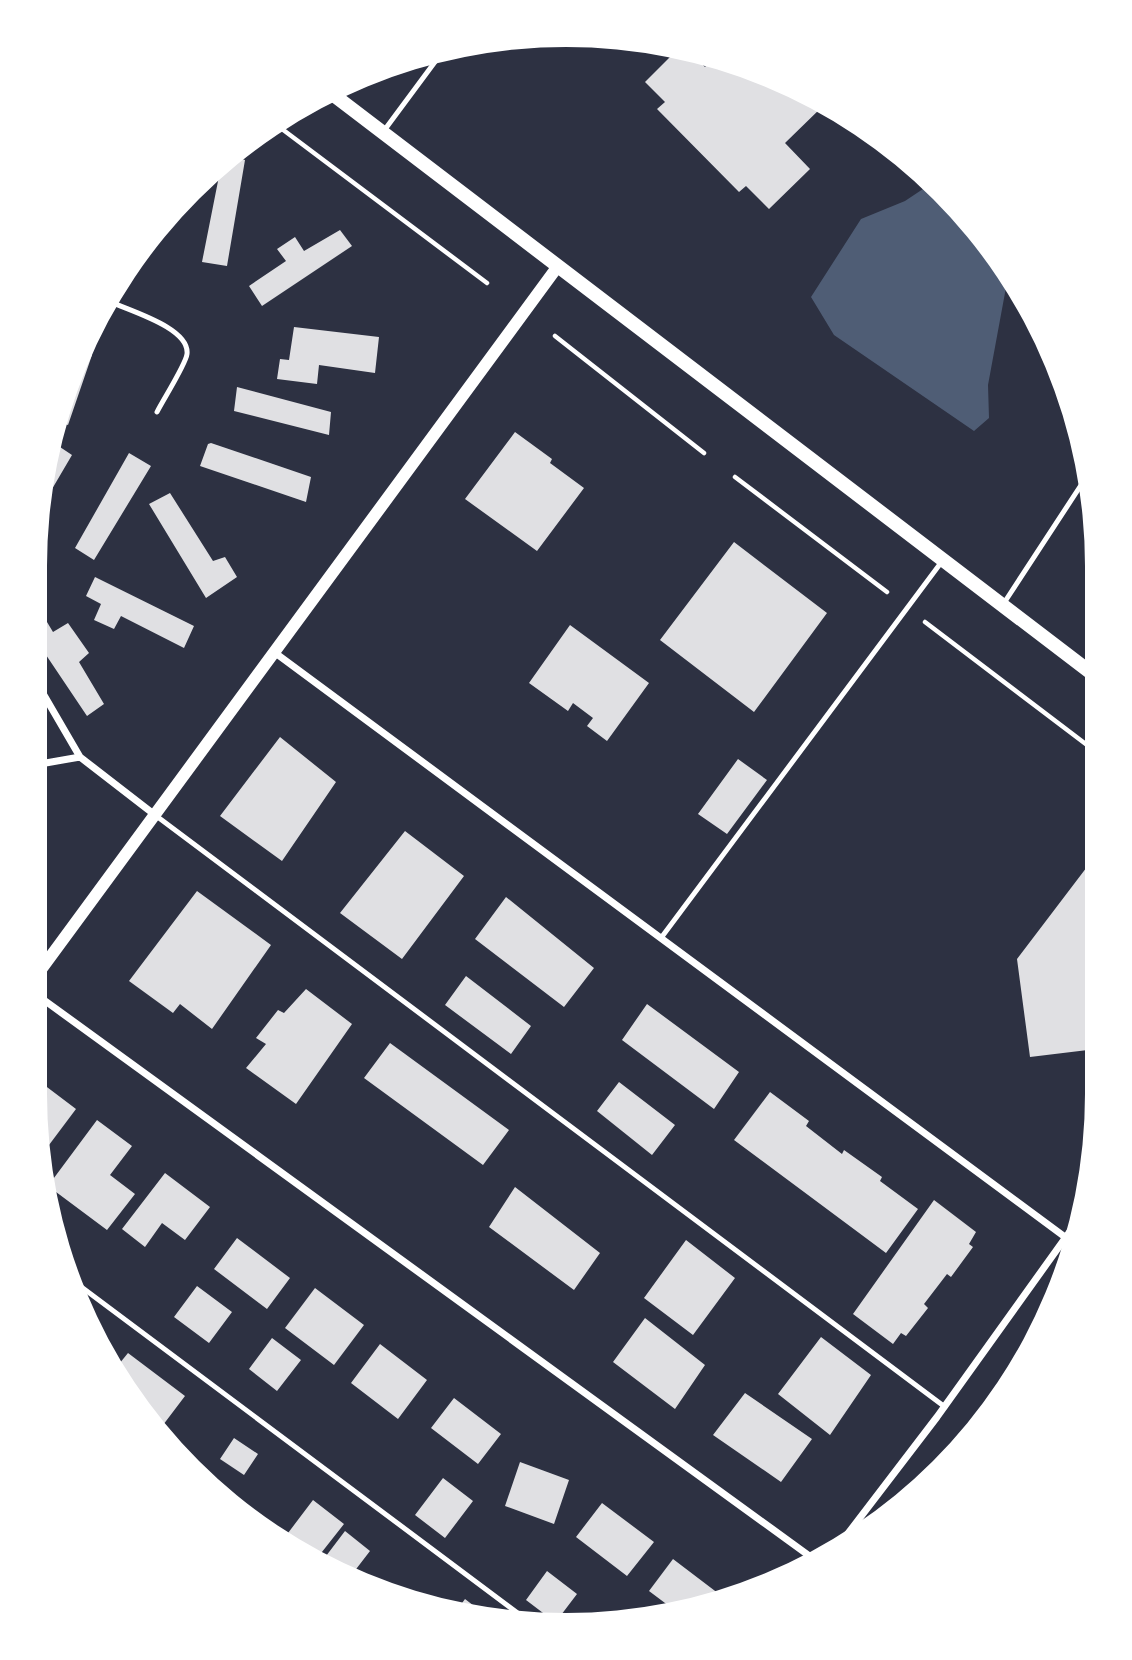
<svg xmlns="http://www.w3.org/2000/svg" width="1132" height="1660" font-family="'IBM Plex Serif',serif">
<rect width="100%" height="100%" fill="#2d3142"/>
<!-- water -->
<path fill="#4f5d75" d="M932 183 942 191 1007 282 988 385 989 418 974 431 834 335 811 297 861 219 905 201Z"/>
<!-- building -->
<path fill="#e0e0e3" d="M679 48 688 51 705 67 713 59 770 76 824 105 785 143 810 169 769 209 746 186 739 192 657 109 665 102 645 82Z
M232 156 245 160 227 266 202 262 221 166Z
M340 230 352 246 262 306 249 286 286 261 277 249 295 237 304 251Z
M294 327 379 337 375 373 319 365 317 384 277 379 280 359 289 360Z
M83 352 92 355 68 425 59 422Z
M237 387 331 412 329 435 234 411Z
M515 432 552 459 550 463 584 488 537 551 465 499Z
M54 443 72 455 45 501V463Z
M211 443 311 477 306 502 200 466 208 444Z
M129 453 151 466 94 560 75 548Z
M170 493 213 561 225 557 237 577 206 598 149 504Z
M734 542 827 613 754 712 660 640Z
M95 577 194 626 184 648 121 616 114 629 94 620 101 604 86 596Z
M47 622 53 632 68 623 89 653 79 662 104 704 87 716 42 649 43 625Z
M570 625 649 683 607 741 587 726 593 718 573 703 568 711 529 683Z
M280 737 336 782 282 861 220 816Z
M738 759 767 780 727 834 698 814Z
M405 831 464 876 402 959 340 913Z
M1093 859 1096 1014 1093 1013 1096 1049 1030 1057 1017 959Z
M197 891 271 945 212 1029 180 1004 173 1013 129 981Z
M506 897 594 968 564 1007 475 939Z
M466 976 531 1026 511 1054 445 1005Z
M306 989 352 1024 296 1104 246 1068 266 1044 256 1038 278 1010 284 1013Z
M647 1004 739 1072 714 1109 622 1040Z
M390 1043 509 1130 483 1165 364 1078Z
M35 1078 76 1109 46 1149 42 1146 35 1094Z
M619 1082 675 1125 652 1155 597 1111Z
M770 1092 809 1121 806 1126 842 1154 844 1150 882 1177 880 1181 918 1209 886 1253 734 1140Z
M97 1120 132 1146 110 1175 135 1194 107 1230 48 1186Z
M165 1173 210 1207 185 1240 162 1223 145 1247 122 1229Z
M515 1187 600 1253 574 1290 489 1227Z
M934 1200 976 1232 969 1244 973 1247 951 1277 947 1274 924 1304 928 1308 906 1336 901 1333 893 1344 853 1314Z
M237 1238 290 1278 267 1309 214 1269Z
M686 1240 735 1278 693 1335 644 1298Z
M197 1286 232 1312 209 1343 174 1317Z
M315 1288 364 1325 334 1365 285 1328Z
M645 1318 705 1365 675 1409 613 1362Z
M821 1337 871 1375 830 1435 778 1394Z
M272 1338 301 1360 277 1391 249 1369Z
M380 1344 427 1380 398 1419 351 1383Z
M128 1353 185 1396 160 1429 124 1389 115 1369Z
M745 1393 812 1439 781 1482 713 1435Z
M454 1398 501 1434 478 1464 431 1428Z
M234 1438 258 1454 244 1475 220 1459Z
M520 1462 569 1480 554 1524 505 1506Z
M443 1478 473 1501 445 1538 415 1515Z
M313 1500 344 1524 318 1557 285 1537Z
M602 1503 654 1542 627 1576 576 1537Z
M345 1531 370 1551 350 1577 323 1560Z
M673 1559 723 1597 677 1612 649 1591Z
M547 1571 577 1594 558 1619H551L526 1600Z
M465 1599 491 1619 457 1610Z"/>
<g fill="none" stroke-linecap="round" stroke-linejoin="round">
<!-- path -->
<path stroke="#fff" stroke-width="4.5" d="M274 123 487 283
M555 336 704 453
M735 477 887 592
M925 622 1091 748"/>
<!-- service -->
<path stroke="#fff" stroke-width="5" d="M383 132 443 51
M111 302C130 311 190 328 187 354 186 364 163 400 157 412
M1004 603 1087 476
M155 815 945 1407
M661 938 943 560
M76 1283 527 1620"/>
<!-- minor -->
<path stroke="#fff" stroke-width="7" d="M274 652 1065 1237
M41 690 80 757
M40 764 80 757 155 815
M37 995 815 1560
M843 1540 937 1417 1081 1216"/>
<!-- tertiary -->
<path stroke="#fff" stroke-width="12" d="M37 975 558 266"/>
<!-- secondary -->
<path stroke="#fff" stroke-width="14" d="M331 93 1090 672"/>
</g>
<!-- crop -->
<path d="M0 0H1132V1660H0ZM566 47H566A519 519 0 0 1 1085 566V1094A519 519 0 0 1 566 1613H566A519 519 0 0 1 47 1094V566A519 519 0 0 1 566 47Z" fill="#fff" fill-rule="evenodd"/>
</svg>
